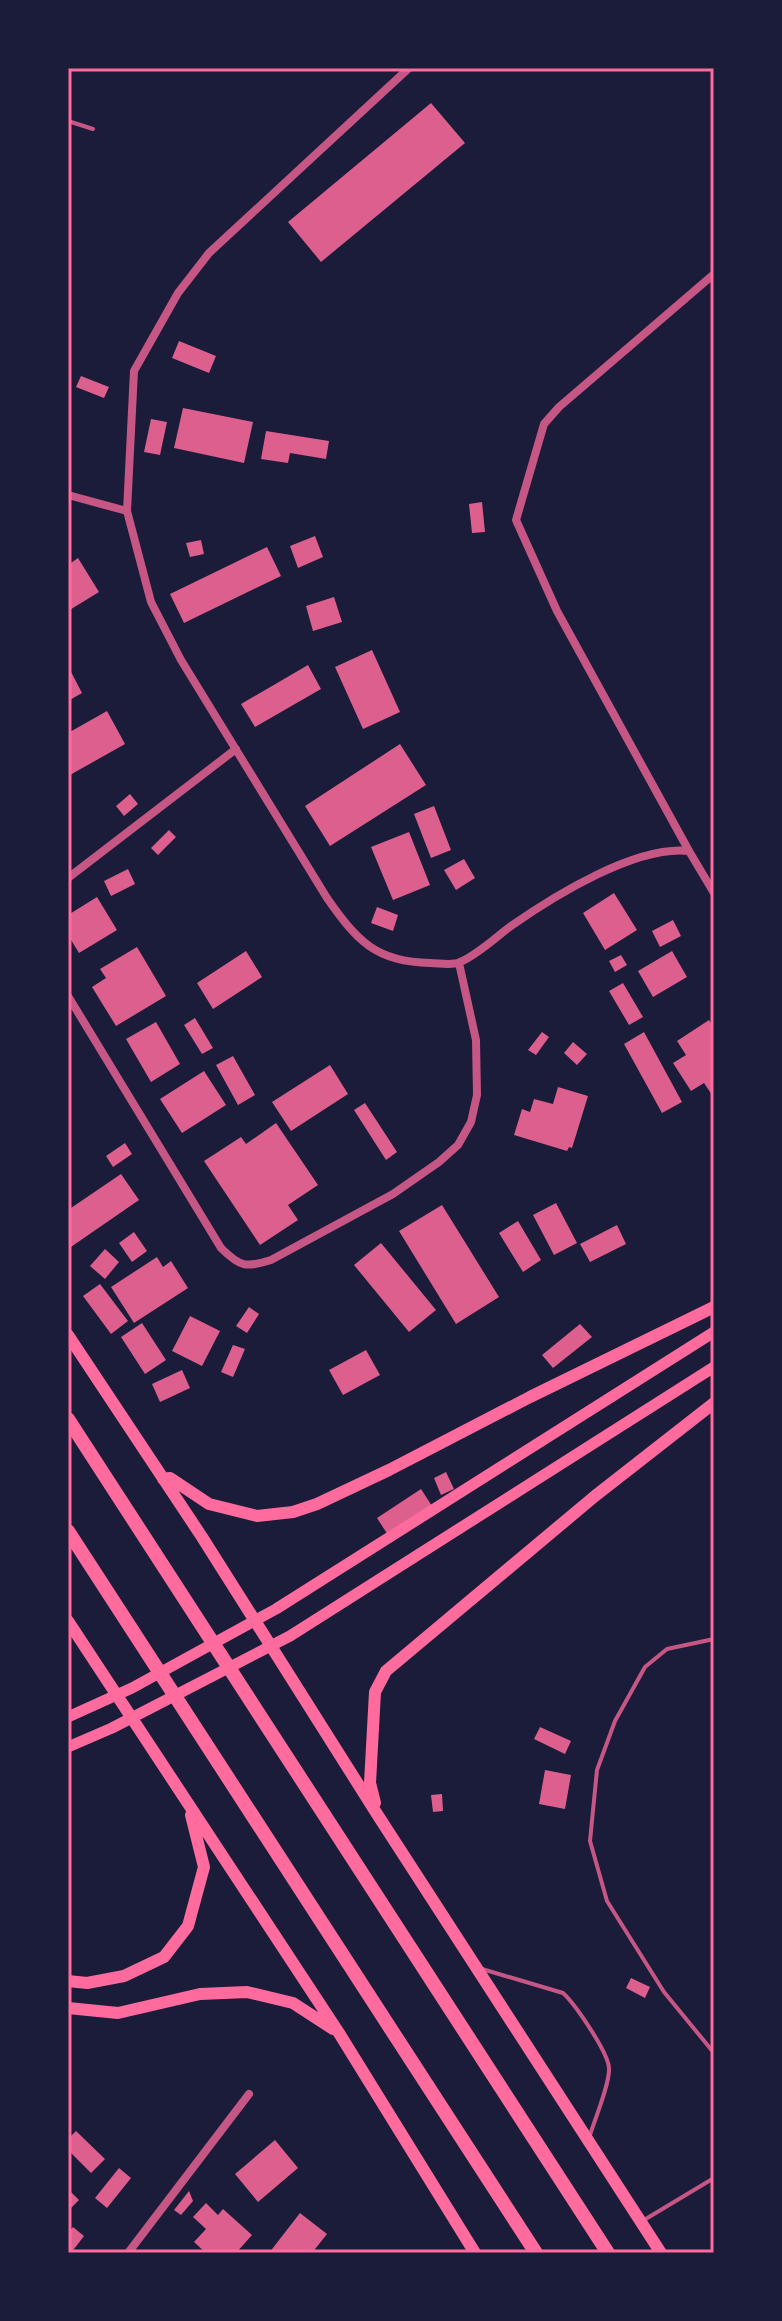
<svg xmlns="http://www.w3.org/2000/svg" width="782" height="2321" font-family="'Alegreya Sans',sans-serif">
<rect width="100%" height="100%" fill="#1b1b3a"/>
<!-- building -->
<path fill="#dd5f8e" d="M431 103 465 143 321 262 288 222Z
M179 341 216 356 209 373 172 358Z
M81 376 109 387 104 398 76 387Z
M183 408 253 422 244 463 174 448Z
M151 419 167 422 160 455 144 452Z
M266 431 329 441 326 459 290 453 288 463 261 459Z
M482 502 485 532 472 533 469 504Z
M315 536 323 557 298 568 290 546Z
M201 540 204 554 190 557 186 543Z
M267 547 281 576 184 623 170 594Z
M78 558 99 592 68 611V565Z
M334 597 342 622 313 631 306 606Z
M372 650 400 712 363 729 335 667Z
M308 665 321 689 255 727 241 704Z
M68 666 82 693 68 701Z
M107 711 125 744 70 775 68 772V733Z
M400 744 426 785 330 846 305 806Z
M130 794 138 804 124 816 116 806Z
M434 806 451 850 431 858 414 814Z
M169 830 176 837 158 855 151 848Z
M409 832 430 885 393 900 371 847Z
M464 859 475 878 456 890 444 870Z
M128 869 135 884 111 896 104 881Z
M614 893 637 930 605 950 583 913Z
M97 897 117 930 79 953 68 935V915Z
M377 907 398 915 393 931 371 923Z
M673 920 681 936 660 947 652 931Z
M137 947 166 996 116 1026 92 987 106 978 100 969Z
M246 951 262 977 213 1009 197 983Z
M672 951 687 977 653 997 638 971Z
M621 955 627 965 615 972 609 961Z
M623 983 643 1017 629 1025 609 991Z
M195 1018 213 1048 202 1054 184 1025Z
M709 1020 714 1028V1098L704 1083 691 1091 673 1063 686 1055 677 1041Z
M156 1022 180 1064 151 1082 126 1039Z
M542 1032 549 1037 536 1055 528 1050Z
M644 1032 682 1102 662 1113 624 1044Z
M573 1042 587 1054 577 1065 564 1053Z
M233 1056 255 1095 238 1105 216 1065Z
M330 1065 348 1094 291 1131 272 1102Z
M204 1071 226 1105 182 1133 160 1099Z
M558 1087 588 1096 572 1148 569 1147 567 1151 514 1135 522 1109 530 1112 534 1099 553 1104Z
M365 1103 397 1152 386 1160 354 1110Z
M276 1123 318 1185 288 1205 298 1220 260 1245 204 1161 241 1137 246 1144Z
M125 1143 132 1154 113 1167 106 1156Z
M121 1174 139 1200 68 1249V1210Z
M556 1203 577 1243 554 1255 533 1215Z
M442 1205 499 1297 456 1324 399 1231Z
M518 1221 541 1260 523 1272 499 1233Z
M617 1225 626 1244 590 1262 580 1244Z
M134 1232 147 1251 132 1262 119 1243Z
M381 1243 436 1310 409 1332 354 1265Z
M105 1249 119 1262 105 1279 90 1266Z
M157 1257 163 1267 171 1261 188 1288 134 1323 111 1287Z
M100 1284 128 1321 111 1334 83 1296Z
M249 1307 259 1314 247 1333 236 1326Z
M190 1316 220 1331 202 1366 172 1351Z
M142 1323 166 1360 145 1374 121 1337Z
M580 1324 592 1337 553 1368 542 1355Z
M233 1345 245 1349 233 1377 221 1372Z
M366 1350 380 1375 343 1395 329 1370Z
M182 1370 190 1388 160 1402 152 1384Z
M446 1472 454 1489 441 1495 434 1478Z
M421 1489 432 1506 388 1535 377 1518Z
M540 1727 571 1741 565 1754 534 1739Z
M545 1770 571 1775 565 1809 539 1804Z
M442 1794 443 1811 433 1812 431 1795Z
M631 1978 650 1987 645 1998 626 1988Z
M76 2131 105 2159 91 2173 68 2150V2139Z
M275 2140 298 2168 258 2202 235 2174Z
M119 2168 131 2178 107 2208 95 2198Z
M68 2189 79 2200 68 2211Z
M189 2191 193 2201 181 2215 174 2210Z
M206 2203 218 2215 223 2209 252 2235 236 2253H206L194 2242 206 2229 193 2217Z
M300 2213 327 2234 312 2253H269Z
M73 2227 84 2236 71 2253H68V2233Z"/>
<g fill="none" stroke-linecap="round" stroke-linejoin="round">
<!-- service -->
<path stroke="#c65784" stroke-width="4" d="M68 121 93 129
M714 1639 667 1649 645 1667 615 1721 597 1770 590 1841 607 1901 664 1992 714 2053
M482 1969 563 1993C575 2004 608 2052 609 2068 610 2083 595 2119 590 2135
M644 2220 714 2178"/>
<!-- minor -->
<path stroke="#c65784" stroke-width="8" d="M409 68 209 253 178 293 134 371 127 511 151 602 181 660 327 898C357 941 376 962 430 963 439 963 453 966 460 962 477 955 496 937 511 926 554 896 636 845 689 851L714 893
M68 495 127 511
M689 851 557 611 516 520 544 424 559 407 714 274
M68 878 236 749
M68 996 221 1248C240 1267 246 1268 271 1260L393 1194 439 1162 458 1145 471 1122 477 1095 476 1040 459 963
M128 2253 249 2094"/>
<!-- secondary -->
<path stroke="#ff6b9d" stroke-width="11" d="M68 1717 132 1688 276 1609 714 1332
M68 1747 112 1728 290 1636 714 1367"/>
<!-- trunk -->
<path stroke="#ff6b9d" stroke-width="12" d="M68 1335 202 1537 377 1814 661 2253
M163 1479 170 1478 209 1504 257 1516 293 1512 317 1504 389 1470 530 1397 714 1307
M68 1621 339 2033 475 2253
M375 1803 370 1783 375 1692 386 1671 595 1496 714 1403
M68 1981 87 1983 124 1976 164 1957 188 1926 204 1867 191 1815
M68 2008 118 2013 200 1994 247 1992 293 2003 333 2029"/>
<!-- motorway -->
<path stroke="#ff6b9d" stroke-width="14" d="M68 1419 608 2253
M68 1531 536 2253"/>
</g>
<!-- border -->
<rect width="782" height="2321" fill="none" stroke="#1b1b3a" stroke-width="140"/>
<rect x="70" y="70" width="642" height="2181" fill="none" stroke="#ff6b9d" stroke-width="3"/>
</svg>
